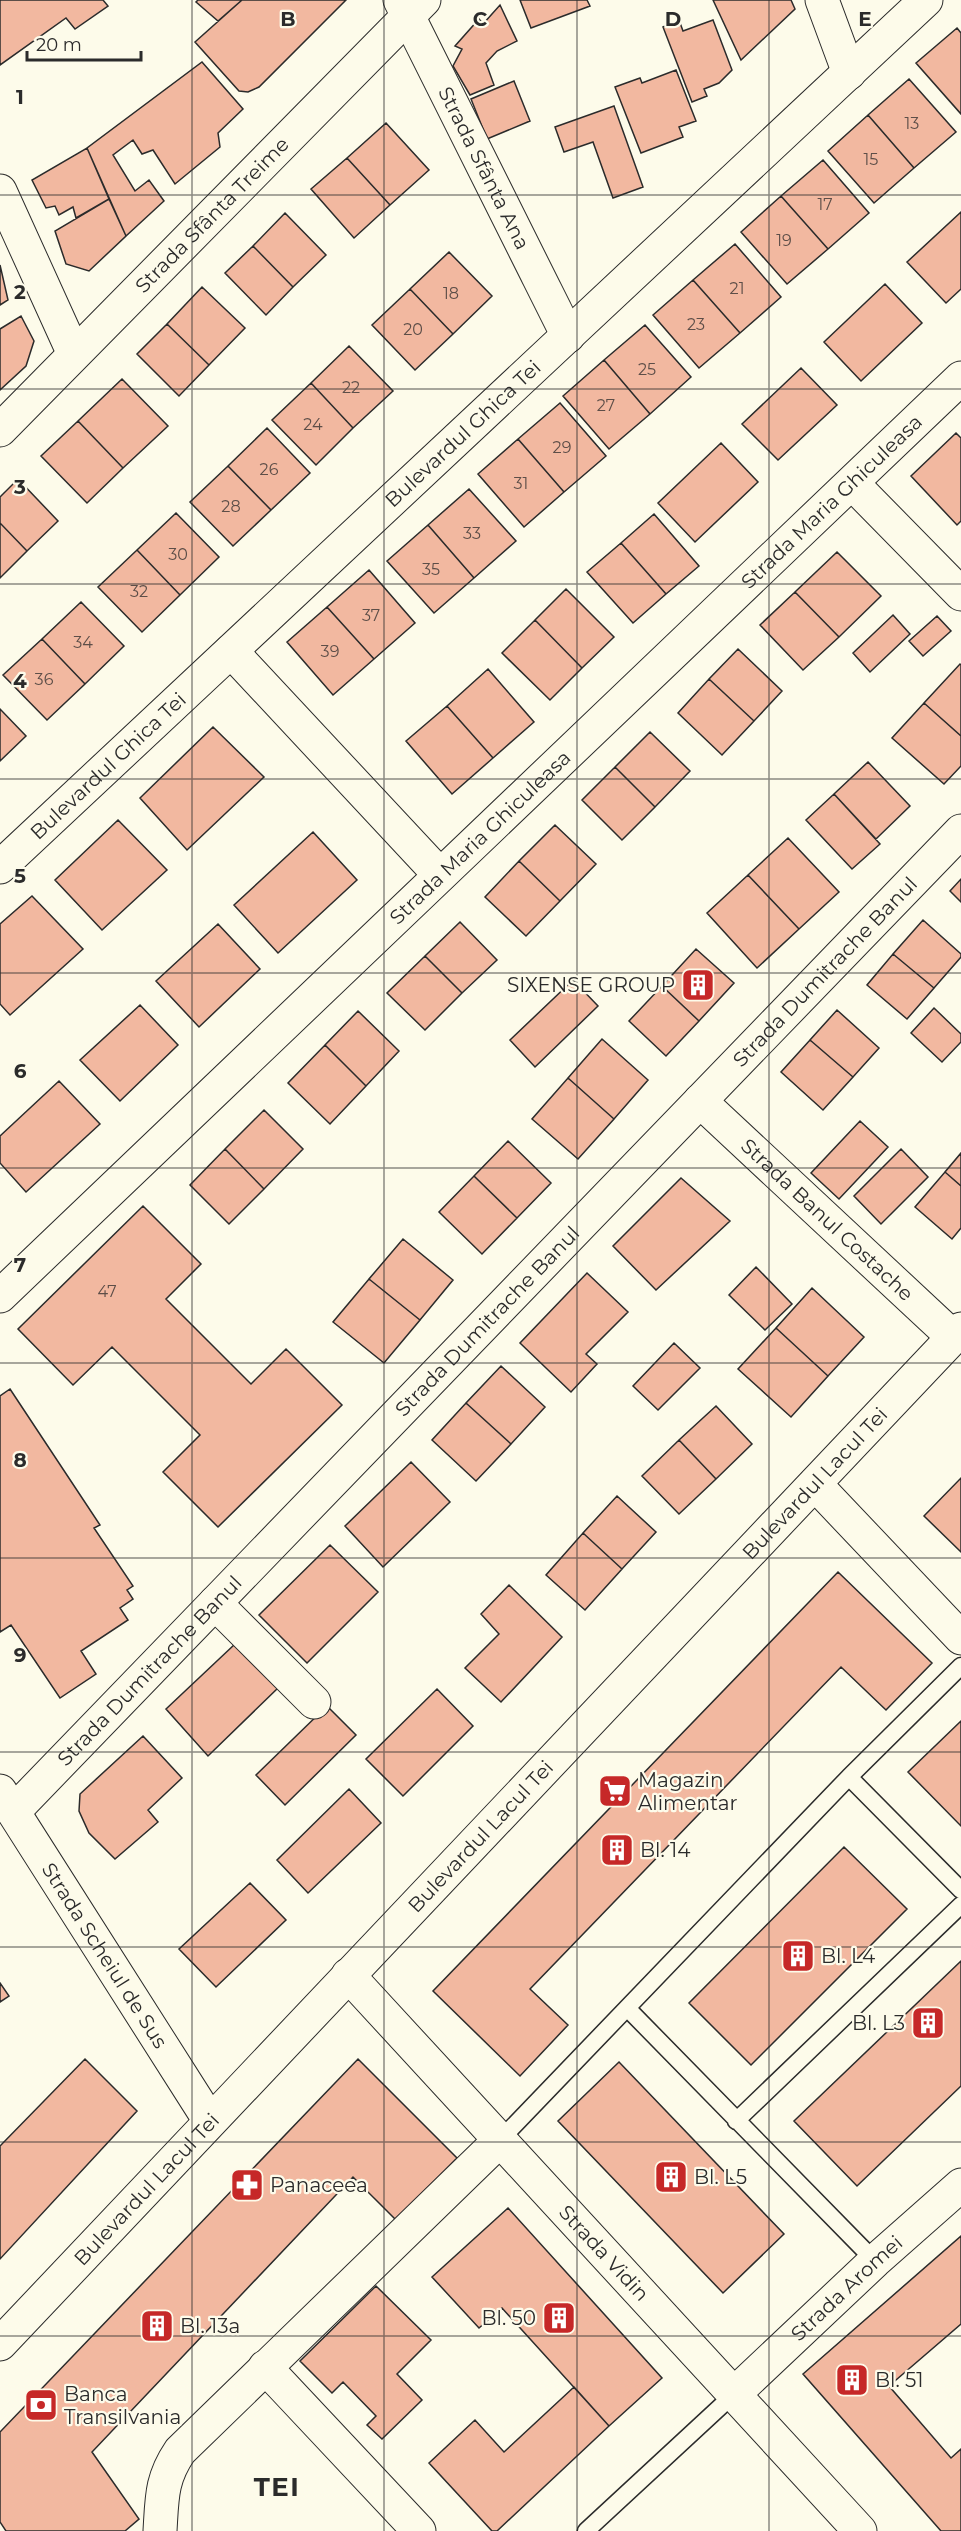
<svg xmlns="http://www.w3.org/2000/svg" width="961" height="2531" font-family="Montserrat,sans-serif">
<rect width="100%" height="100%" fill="#fdfbea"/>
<!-- building -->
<path fill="#f2b8a0" stroke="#2b2b2b" stroke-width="1.5" d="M0 0H103L108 6 75 29 66 18 0 65Z
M198 0H242L218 21 196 2Z
M242 0H346L259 87 248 92 239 91 195 42Z
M520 0H587L590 6 531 28Z
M713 0H791L795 9 741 60Z
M500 5 517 41 497 51 486 63 494 85 470 95 453 66 462 49 455 46 479 19 483 24Z
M679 20 683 31 713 20 732 70 719 83 704 89 707 96 692 102 663 27Z
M957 28 961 33V114L916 63Z
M202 62 243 109 218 133 220 147 175 184 153 150 142 154 133 140 113 155 135 191 149 180 164 201 126 236 87 148Z
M676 70 696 121 679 127 683 137 641 153 615 87 640 78 642 83Z
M909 79 956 132 914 168 868 115Z
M514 81 530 121 487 139 471 99Z
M614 106 643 187 613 198 593 142 564 152 555 127Z
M868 115 914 168 874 203 828 151Z
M386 123 429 170 390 205 347 158Z
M87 148 109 199 76 218 73 207 59 215 55 206 46 208 32 180Z
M347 158 390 205 354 238 311 189Z
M823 160 869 213 828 249 781 196Z
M781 196 828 249 787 284 741 232Z
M109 199 126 236 89 271 66 264 55 231Z
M961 212V289L946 303 907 262Z
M285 213 326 255 293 287 253 246Z
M735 244 781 297 740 333 693 280Z
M253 246 293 287 266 315 225 273Z
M449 252 492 296 453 334 410 289Z
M0 265 8 300 0 305Z
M693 280 740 333 699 368 653 315Z
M885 284 922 323 861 381 824 342Z
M202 287 245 328 209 365 167 324Z
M410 289 453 334 415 370 372 325Z
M21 316 34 341 26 366 0 390V329Z
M167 324 209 365 179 396 137 354Z
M645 325 691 377 650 414 604 360Z
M349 346 393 391 353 428 311 383Z
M604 360 650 414 609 449 563 396Z
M801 368 837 405 778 460 742 424Z
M122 379 168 426 123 468 78 421Z
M311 383 353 428 316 465 272 420Z
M560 403 606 456 564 492 518 439Z
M78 421 123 468 87 503 41 456Z
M267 428 310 473 271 510 228 466Z
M956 433 961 438V521L957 525 911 476Z
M518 439 564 492 524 527 478 474Z
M721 443 758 482 695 542 658 503Z
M228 466 271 510 233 546 190 502Z
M18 479 58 521 27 551 0 523V497Z
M469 489 516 541 474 578 428 525Z
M176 513 219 557 180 595 137 550Z
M654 514 699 566 666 594 621 543Z
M0 523 27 551 0 578Z
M428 525 474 578 434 613 387 561Z
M621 543 666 594 633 623 587 572Z
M137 550 180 595 142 632 98 587Z
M837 552 881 596 839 637 795 592Z
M369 570 415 623 374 659 327 607Z
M566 589 614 637 582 668 535 620Z
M795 592 839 637 803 670 760 625Z
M81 602 124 646 85 684 42 639Z
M327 607 374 659 333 695 287 642Z
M893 615 910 634 870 672 853 653Z
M937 616 951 631 923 656 909 641Z
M535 620 582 668 550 700 502 653Z
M42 639 85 684 47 720 3 675Z
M738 649 782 691 754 721 709 679Z
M960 664 961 665V736L924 703Z
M488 669 534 722 493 758 447 706Z
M709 679 754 721 722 755 678 713Z
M924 703 961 736V766L944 784 892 738Z
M447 706 493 758 452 794 406 741Z
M0 709 26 736 0 761Z
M213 727 264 777 187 850 140 798Z
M650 732 690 771 655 807 615 767Z
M868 762 910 806 876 839 834 794Z
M615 767 655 807 622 840 582 800Z
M834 794 880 844 852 869 806 820Z
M118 820 167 870 102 930 55 880Z
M555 825 596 864 560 901 519 861Z
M313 832 357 880 278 953 234 905Z
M788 838 839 892 799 929 748 875Z
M519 861 560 901 526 936 485 897Z
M748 875 799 929 757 968 707 913Z
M961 879V902L950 891Z
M32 896 83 949 10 1015 0 1004V924Z
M923 920 961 954V957L934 988 893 954Z
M460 922 497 960 462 993 425 956Z
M218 924 260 969 199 1027 156 981Z
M696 949 734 983 699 1021 662 986Z
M893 954 934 988 907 1019 867 985Z
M425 956 462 993 425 1030 387 993Z
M573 980 598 1006 535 1067 510 1040Z
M662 986 699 1021 666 1056 629 1021Z
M140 1005 178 1045 120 1101 80 1060Z
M934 1008 961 1034V1042L942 1062 911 1033Z
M837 1010 879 1048 853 1077 810 1040Z
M358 1011 399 1051 366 1086 325 1045Z
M602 1039 648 1080 614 1119 568 1078Z
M810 1040 853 1077 823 1110 781 1072Z
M325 1045 366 1086 330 1124 288 1083Z
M568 1078 614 1119 578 1159 532 1119Z
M59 1081 100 1124 26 1192 0 1163V1136Z
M264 1110 303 1149 264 1189 225 1149Z
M860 1121 888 1147 839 1199 811 1173Z
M508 1141 551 1183 517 1218 474 1176Z
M225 1149 264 1189 229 1224 190 1185Z
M901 1149 928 1177 881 1224 854 1196Z
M961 1153V1186L945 1172Z
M945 1172 961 1186V1228L952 1239 915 1207Z
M474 1176 517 1218 482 1254 439 1212Z
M681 1178 730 1221 656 1290 613 1246Z
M143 1206 201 1264 166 1299 251 1384 286 1349 342 1405 218 1527 163 1472 200 1435 112 1347 73 1385 18 1329Z
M403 1239 453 1280 420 1320 369 1279Z
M756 1267 792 1304 765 1330 729 1295Z
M587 1273 628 1312 586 1354 597 1364 571 1392 520 1343Z
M369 1279 420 1320 384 1363 333 1322Z
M812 1288 864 1337 828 1376 776 1328Z
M776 1328 828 1376 791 1417 738 1369Z
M674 1343 700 1368 658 1410 633 1386Z
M501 1366 545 1407 511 1444 466 1403Z
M10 1389 100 1525 94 1528 133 1586 127 1590 133 1599 120 1608 128 1620 81 1651 96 1674 60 1698 11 1625 0 1632V1396Z
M466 1403 511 1444 476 1481 432 1440Z
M716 1406 752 1444 716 1479 679 1440Z
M679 1440 716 1479 679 1514 642 1476Z
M411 1462 450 1502 383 1567 345 1526Z
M961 1478V1552L924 1516Z
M617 1496 656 1532 622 1569 583 1533Z
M583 1533 622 1569 585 1610 546 1575Z
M330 1545 378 1592 307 1663 259 1615Z
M838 1572 932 1663 886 1710 841 1667 530 1989 568 2025 520 2076 433 1991Z
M509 1585 562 1637 501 1702 465 1668 499 1634 481 1614Z
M235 1644 280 1686 208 1756 166 1709Z
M437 1689 473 1726 403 1796 366 1759Z
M327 1706 356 1735 285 1805 256 1775Z
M961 1721V1826L908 1772Z
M143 1736 182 1778 148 1810 158 1822 115 1859 89 1833 79 1811 80 1794Z
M349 1789 381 1823 308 1893 277 1860Z
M844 1847 907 1909 751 2065 689 2003Z
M250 1883 286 1920 216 1987 179 1949Z
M961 1961V2086L857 2186 794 2121Z
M0 1983 9 1996 0 2002Z
M85 2059 137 2111 0 2259V2146Z
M358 2059 457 2158 396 2220 353 2177 92 2452 139 2519 125 2531H6L0 2522V2432Z
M619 2062 784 2234 723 2293 558 2121Z
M508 2208 662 2378 609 2426 502 2308 479 2328 432 2277Z
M961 2236V2324L889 2386 951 2458 961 2449V2531H941L803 2374Z
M376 2286 431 2340 397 2374 422 2400 382 2439 367 2425 376 2416 343 2382 332 2393 300 2361Z
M574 2387 609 2426 497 2531H492L429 2463 475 2420 504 2452Z"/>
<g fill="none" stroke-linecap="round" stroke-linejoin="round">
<defs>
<path id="lane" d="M849 1777 961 1890
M628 2009 875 2261
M736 2121 961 1905
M500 2140 849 1777 961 1666
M586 2531 733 2395"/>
<g id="street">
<path id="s1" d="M400 0 568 336"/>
<path d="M822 0 849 73"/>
<path d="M0 191 74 354"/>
<path id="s2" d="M0 430 424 0"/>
<path d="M852 483 961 594"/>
<path d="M231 651 440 875"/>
<path id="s3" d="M700 1101 953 1337"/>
<path id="s4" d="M0 1296 961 378"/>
<path d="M815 1484 961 1638"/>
<path d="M215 1603 314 1702"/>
<path id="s5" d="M0 1791 210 2121"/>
<path id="s6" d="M14 1811 961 831"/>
<path id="s7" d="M348 1975 860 2531"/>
<path d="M265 2367 419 2531"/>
<path id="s8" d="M733 2395 875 2261 961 2185"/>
<path d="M160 2531C162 2498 161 2479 180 2451L500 2140"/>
</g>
<g id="secondary">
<path id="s9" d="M0 867 926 0"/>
<path id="s10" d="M0 2344 961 1329"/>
</g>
</defs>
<!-- lane casing -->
<use href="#lane" stroke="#2b2b2b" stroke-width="19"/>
<!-- street casing -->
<use href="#street" stroke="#2b2b2b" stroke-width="35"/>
<!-- secondary casing -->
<use href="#secondary" stroke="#2b2b2b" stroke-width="35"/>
<!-- lane -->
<use href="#lane" stroke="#fdfbea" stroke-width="16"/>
<!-- street -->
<use href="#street" stroke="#fdfbea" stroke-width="33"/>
<!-- secondary -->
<use href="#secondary" stroke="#fdfbea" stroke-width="33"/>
</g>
<!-- grid -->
<path fill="none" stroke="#2b2b2b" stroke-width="1.5" stroke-opacity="0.55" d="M192 0V2531M384 0V2531M577 0V2531M769 0V2531M0 195H961M0 389H961M0 584H961M0 779H961M0 973H961M0 1168H961M0 1363H961M0 1558H961M0 1752H961M0 1947H961M0 2142H961M0 2336H961"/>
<!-- icons -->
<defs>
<symbol id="building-square" viewBox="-11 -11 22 22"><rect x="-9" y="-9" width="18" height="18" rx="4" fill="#c62828" stroke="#fdfbea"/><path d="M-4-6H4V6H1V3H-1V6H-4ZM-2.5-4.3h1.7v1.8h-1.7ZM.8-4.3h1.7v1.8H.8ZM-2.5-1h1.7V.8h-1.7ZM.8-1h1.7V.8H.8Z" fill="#fff"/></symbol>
<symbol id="supermarket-square" viewBox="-11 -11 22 22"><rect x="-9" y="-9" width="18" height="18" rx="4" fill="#c62828" stroke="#fdfbea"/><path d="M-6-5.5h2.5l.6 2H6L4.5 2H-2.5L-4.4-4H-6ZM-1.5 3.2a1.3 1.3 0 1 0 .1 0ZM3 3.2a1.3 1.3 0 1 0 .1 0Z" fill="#fff"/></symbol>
<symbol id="pharmacy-square" viewBox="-11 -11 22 22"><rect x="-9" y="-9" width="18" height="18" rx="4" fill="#c62828" stroke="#fdfbea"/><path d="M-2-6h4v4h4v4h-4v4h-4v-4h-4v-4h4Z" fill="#fff"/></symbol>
<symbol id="bank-square" viewBox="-11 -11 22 22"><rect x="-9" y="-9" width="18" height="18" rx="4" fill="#c62828" stroke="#fdfbea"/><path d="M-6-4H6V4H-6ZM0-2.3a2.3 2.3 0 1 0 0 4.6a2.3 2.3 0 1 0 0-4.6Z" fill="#fff"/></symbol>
</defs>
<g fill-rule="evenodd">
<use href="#building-square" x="679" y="966" width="38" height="38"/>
<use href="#supermarket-square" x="596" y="1772" width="38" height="38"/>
<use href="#building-square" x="598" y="1831" width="38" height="38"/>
<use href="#building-square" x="779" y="1937" width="38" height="38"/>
<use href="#building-square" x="909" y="2004" width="38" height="38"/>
<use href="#building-square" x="652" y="2158" width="38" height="38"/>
<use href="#pharmacy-square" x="228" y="2166" width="38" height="38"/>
<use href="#building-square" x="540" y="2299" width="38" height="38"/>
<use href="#building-square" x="138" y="2307" width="38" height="38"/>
<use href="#building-square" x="833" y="2361" width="38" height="38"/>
<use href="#bank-square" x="22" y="2386" width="38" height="38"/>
</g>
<g text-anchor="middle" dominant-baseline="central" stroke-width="4.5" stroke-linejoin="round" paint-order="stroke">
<!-- number labels -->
<g font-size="16" fill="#5d4e48">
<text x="912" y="123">13</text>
<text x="871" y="159">15</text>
<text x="825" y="204">17</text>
<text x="784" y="240">19</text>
<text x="737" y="288">21</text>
<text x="451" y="293">18</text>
<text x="696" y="324">23</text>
<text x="413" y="329">20</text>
<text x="647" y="369">25</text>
<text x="351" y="387">22</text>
<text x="606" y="405">27</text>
<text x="313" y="424">24</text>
<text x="562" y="447">29</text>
<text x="269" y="469">26</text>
<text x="521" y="483">31</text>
<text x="231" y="506">28</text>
<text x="472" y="533">33</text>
<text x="178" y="554">30</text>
<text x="431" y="569">35</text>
<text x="139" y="591">32</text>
<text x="371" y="615">37</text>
<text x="83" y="642">34</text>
<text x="330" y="651">39</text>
<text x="44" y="679">36</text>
<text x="107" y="1291">47</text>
</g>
<!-- street labels -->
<g font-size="20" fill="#2b2b2b" stroke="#fdfbea">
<text stroke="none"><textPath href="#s1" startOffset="188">Strada Sfânta Ana</textPath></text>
<text stroke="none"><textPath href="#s2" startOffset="302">Strada Sfânta Treime</textPath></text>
<text stroke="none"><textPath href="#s9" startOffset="634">Bulevardul Ghica Tei</textPath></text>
<text stroke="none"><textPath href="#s4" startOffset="1150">Strada Maria Ghiculeasa</textPath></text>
<text stroke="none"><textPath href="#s9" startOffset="148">Bulevardul Ghica Tei</textPath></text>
<text stroke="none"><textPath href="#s4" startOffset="664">Strada Maria Ghiculeasa</textPath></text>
<text stroke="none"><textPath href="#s6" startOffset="1167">Strada Dumitrache Banul</textPath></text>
<text stroke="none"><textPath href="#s3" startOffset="174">Strada Banul Costache</textPath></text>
<text stroke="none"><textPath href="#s6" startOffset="681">Strada Dumitrache Banul</textPath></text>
<text stroke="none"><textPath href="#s10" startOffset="1185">Bulevardul Lacul Tei</textPath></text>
<text stroke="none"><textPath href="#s6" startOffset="195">Strada Dumitrache Banul</textPath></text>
<text stroke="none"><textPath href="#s10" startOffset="699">Bulevardul Lacul Tei</textPath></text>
<text stroke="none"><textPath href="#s5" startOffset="195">Strada Scheiul de Sus</textPath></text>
<text stroke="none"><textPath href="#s10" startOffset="213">Bulevardul Lacul Tei</textPath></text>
<text stroke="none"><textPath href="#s7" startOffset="378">Strada Vidin</textPath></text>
<text stroke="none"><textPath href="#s8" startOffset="156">Strada Aromei</textPath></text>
</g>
<!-- poi labels -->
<g font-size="20" fill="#2b2b2b" stroke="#fdfbea" text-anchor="start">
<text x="675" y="985" text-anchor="end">SIXENSE GROUP</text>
<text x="638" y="1780">Magazin<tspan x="638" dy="23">Alimentar</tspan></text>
<text x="640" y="1850">Bl. 14</text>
<text x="821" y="1956">Bl. L4</text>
<text x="905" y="2023" text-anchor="end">Bl. L3</text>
<text x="694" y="2177">Bl. L5</text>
<text x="270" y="2185">Panaceea</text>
<text x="536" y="2318" text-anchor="end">Bl. 50</text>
<text x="180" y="2326">Bl. 13a</text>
<text x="875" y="2380">Bl. 51</text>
<text x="64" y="2394">Banca<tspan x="64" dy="23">Transilvania</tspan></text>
</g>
<!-- district labels -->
<g font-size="26" font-weight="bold" letter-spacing="1.5" fill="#2b2b2b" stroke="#fdfbea">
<text x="277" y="2487">TEI</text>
</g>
</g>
<g font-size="20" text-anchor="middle" font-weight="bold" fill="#2b2b2b" stroke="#fdfbea" stroke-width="4.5" stroke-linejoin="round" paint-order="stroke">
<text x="288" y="26">B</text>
<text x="480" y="26">C</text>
<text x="673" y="26">D</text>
<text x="865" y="26">E</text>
<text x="20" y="104">1</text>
<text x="20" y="299">2</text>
<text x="20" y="494">3</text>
<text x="20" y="688">4</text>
<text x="20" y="883">5</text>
<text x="20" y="1078">6</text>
<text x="20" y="1272">7</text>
<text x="20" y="1467">8</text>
<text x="20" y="1662">9</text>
</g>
<!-- scale -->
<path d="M27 51v9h114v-9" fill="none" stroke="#2b2b2b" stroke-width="3"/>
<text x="36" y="51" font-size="18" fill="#2b2b2b" stroke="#fdfbea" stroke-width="4.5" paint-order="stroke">20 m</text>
</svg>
